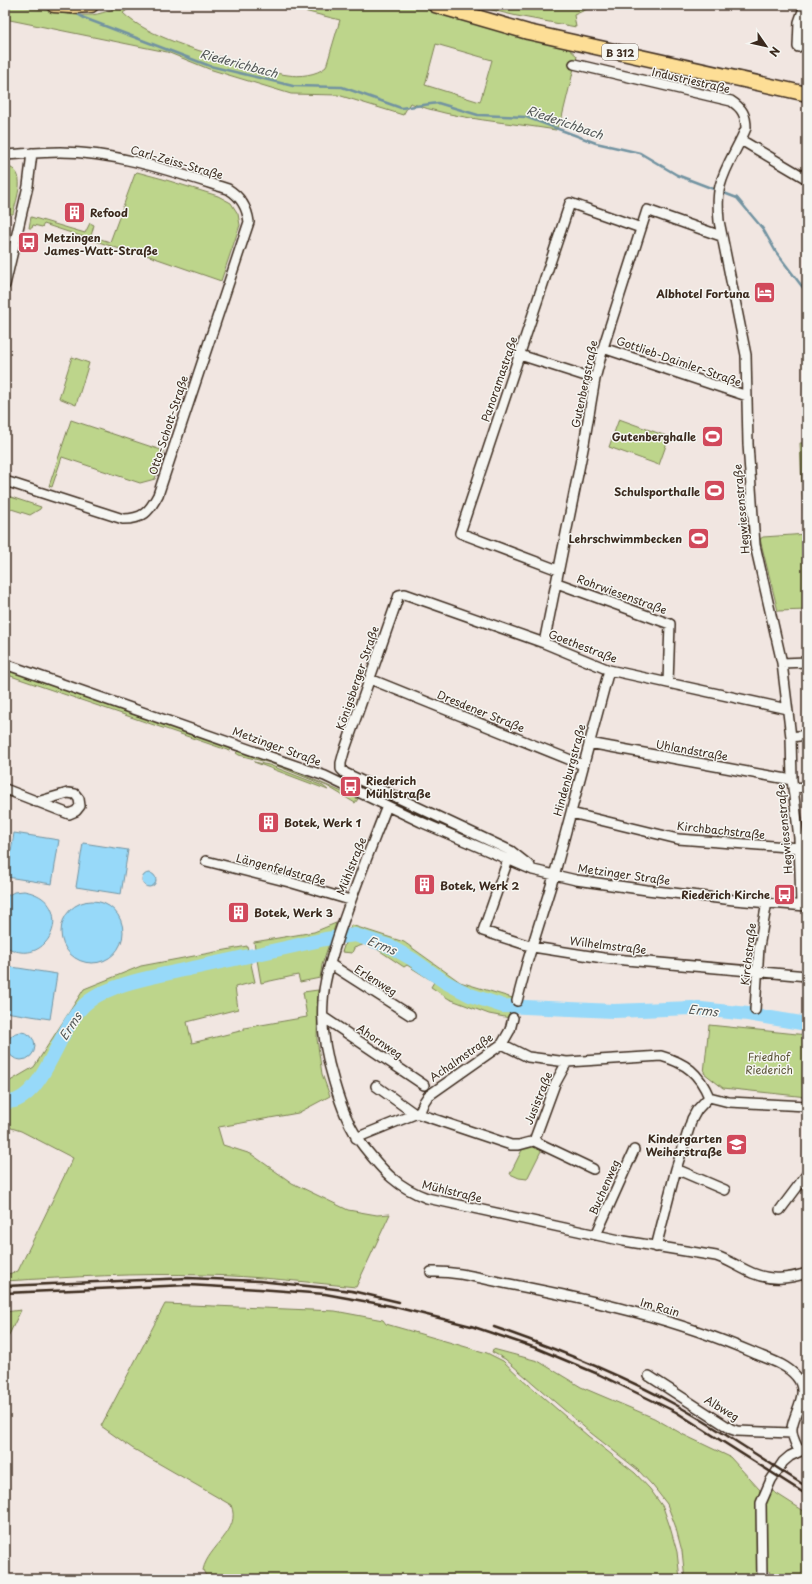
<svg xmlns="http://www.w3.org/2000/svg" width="812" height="1584" font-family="'Playpen Sans',sans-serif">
<rect width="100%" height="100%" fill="#f1e6e1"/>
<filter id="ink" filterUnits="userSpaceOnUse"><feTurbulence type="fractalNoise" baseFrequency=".025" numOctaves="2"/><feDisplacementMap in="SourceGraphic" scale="8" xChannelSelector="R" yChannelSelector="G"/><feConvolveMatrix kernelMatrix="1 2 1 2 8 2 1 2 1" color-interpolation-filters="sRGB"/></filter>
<g filter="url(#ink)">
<!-- green -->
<path fill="#bdd58b" stroke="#7c8054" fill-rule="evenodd" d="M5 5C35 5 61 17 92 15 107 13 119 5 134 5L123 13C146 36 205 53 237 62 254 67 270 73 288 75 299 77 317 75 326 67L340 20 280 5H417L473 22 568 48 577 56 562 117 556 130C508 122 457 120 410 103L403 115 338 95 291 94 209 69 167 52 5 19ZM436 44 492 60 480 102 425 85Z
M471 5H596L574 15 576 27 517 16Z
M5 166C29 170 16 199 13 214H8L10 209 5 206Z
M137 172 163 179 218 196 231 203 238 214 240 225 221 281 129 249 126 251 44 224 42 227 33 225 32 228H29L31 217 85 233 90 223 94 225 91 236 110 242 135 174Z
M72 357 89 363 76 405 59 398Z
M619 419 669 437 659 465 609 447Z
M71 420 164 451 155 479 140 483 62 457 52 487 49 486Z
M800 443H807V531H804Z
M5 495 41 507 40 509 30 515 5 507Z
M807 534V610L778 611 760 539 763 537Z
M5 668 231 747 230 751 5 674Z
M239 750 271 761 358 799 355 803 327 786 270 763 239 755 236 753Z
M254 762 269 765 323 786 328 790Z
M336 923 322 965 320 978 300 982 298 975 261 983 254 942 314 932Z
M351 925 404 942 460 982 516 999 510 1018 489 1014 449 999 431 987 434 982 407 965 404 967 368 943 354 948 352 953 342 952Z
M247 946 255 982 235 987 238 1009 187 1022 192 1043 244 1030V1028L307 1017 303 992 318 990 317 1039 322 1074 330 1096 298 1113 219 1127 218 1128 223 1145 251 1154 292 1183 348 1210 377 1215 390 1214 356 1287C305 1282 255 1276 205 1275 138 1273 71 1277 5 1281V1275L18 1271 73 1158 21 1131 5 1126V1084L34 1067 84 989 141 966Z
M709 1025 807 1035V1097L723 1088 704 1073Z
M524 1146H535L542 1149 527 1179 519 1178 510 1174Z
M165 1304 335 1311 383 1320 386 1324 487 1353 503 1361 521 1378 588 1436 635 1473 650 1489 663 1507 670 1527 677 1552 680 1579H210L207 1578 203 1570C208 1546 242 1531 231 1505L132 1448 101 1426Z
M21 1310 5 1343V1312Z
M493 1349 538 1361 581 1387 654 1418 684 1435 730 1457 760 1490 758 1500 759 1579H685L682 1551 675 1525 667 1504 653 1486 638 1470 591 1433 505 1359 492 1352Z
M771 1490 807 1513V1579H770V1572L766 1569 764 1521 766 1503Z"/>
<!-- water -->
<path fill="#97d9f9" stroke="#7293a1" d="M14 833 59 840 52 884 7 877Z
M83 843 128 850 121 894 76 887Z
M142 880a7 7 0 1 1 14 0a7 7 0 1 1-14 0Z
M24 891C79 900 49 974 5 946V897L14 892Z
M61 932a31 31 0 1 1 62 0a31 31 0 1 1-62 0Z
M5 966 57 974 50 1019 5 1012Z
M7 1046a14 14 0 1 1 28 0a14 14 0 1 1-28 0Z"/>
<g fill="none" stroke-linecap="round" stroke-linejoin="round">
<!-- stream -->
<path stroke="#7293a1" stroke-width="2.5" d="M74 12 84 18 210 66 293 86 342 87 401 108 438 103 478 115 526 117 596 143 640 153 677 175 737 198 763 229 776 252 807 293"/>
<!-- river -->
<path stroke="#97d9f9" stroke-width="14" d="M5 1102C9 1102 13 1102 17 1100 49 1086 60 1022 89 1001 113 983 154 977 183 970 230 960 278 950 325 939L355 935 389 946 412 959 445 982 470 995 503 1006 614 1011 692 1008 748 1014 807 1024"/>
<defs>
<path id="minor" d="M798 47 799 22 805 5
M574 64 731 101C742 108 746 115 746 128 738 148 725 166 720 186 717 198 718 210 719 221L746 355 748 444 755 545 782 663 791 737 792 780 799 838 801 905
M741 140 807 179
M5 155C23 154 42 152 60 152 118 152 174 172 228 189 241 197 247 207 249 222L158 495C149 512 143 519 123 519L5 481
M5 285 28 186 32 153
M603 348 747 396
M520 355 595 379
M558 570 460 533 570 203 641 228
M557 583 670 624 668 683
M544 643 584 444 595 379 603 348 647 210 721 236
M782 663 807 662
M5 664 325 776 421 822 533 870 576 880 647 890 734 900 806 906
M370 679 583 765
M791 737 807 735
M589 743 792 780
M793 788 807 787
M5 789 69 814 76 811 80 806 79 799 75 794 68 793 37 802
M387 806C370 850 352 894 337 940 331 960 324 980 323 1001 321 1029 326 1056 334 1082 341 1106 349 1128 364 1147 384 1172 397 1187 427 1198L624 1241 716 1256C729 1260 740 1268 752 1273 771 1281 788 1279 807 1273
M571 813 678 839 800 848
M508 860 483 931 533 947 603 958 807 976
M206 861 289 882 350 900
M530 866 511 851 345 773 341 769V763L344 752 399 595 405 594 544 643 609 670 787 709
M330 964 410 1015
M517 1001 527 963 554 876 609 670
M755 1010 759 947 767 902
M323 1017 424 1085
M502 1044 528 1057 567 1062
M376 1086 415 1114
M709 1097 729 1102 807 1106
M419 1114 424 1102 428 1096 502 1044 510 1030 513 1018
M356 1138 415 1114H419L511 1145H519L534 1141 555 1084 567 1062 661 1056C686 1063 699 1073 709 1097
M534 1141 593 1169
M676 1169 725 1190
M780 1210 807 1174
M596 1235 634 1150
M656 1247 676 1169 692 1119 697 1110 709 1097
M431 1272C458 1271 483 1279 509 1284 592 1300 676 1319 754 1353 768 1359 786 1364 796 1376 811 1393 794 1411 792 1428 791 1436 796 1444 799 1451
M649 1376 731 1429 737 1431 792 1433
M762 1579 761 1503 771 1480 783 1462 790 1456 807 1448"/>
<path id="highway" d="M54 5 72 6 91 5
M435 5 528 32 807 94"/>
</defs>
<!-- minor casing -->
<use href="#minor" stroke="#3b2a1e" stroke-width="12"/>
<!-- highway casing -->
<use href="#highway" stroke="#3b2a1e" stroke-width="17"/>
<!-- minor -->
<use href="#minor" stroke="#f6f6f2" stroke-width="9"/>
<!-- highway -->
<use href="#highway" stroke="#fdde96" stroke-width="14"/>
<!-- rail -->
<path stroke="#3b2a1e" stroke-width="2.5" d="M5 1286 188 1278 259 1281 327 1288 352 1291 399 1302
M5 1293 188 1285 259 1289 325 1294 391 1306 471 1326 536 1348 598 1374 676 1412 807 1495
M494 1327C557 1349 620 1374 678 1406 722 1431 764 1460 807 1487"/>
</g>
</g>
<!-- icons -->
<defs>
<symbol id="building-square" viewBox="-11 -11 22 22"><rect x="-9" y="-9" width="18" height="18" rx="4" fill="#d1495b" stroke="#f6f6f2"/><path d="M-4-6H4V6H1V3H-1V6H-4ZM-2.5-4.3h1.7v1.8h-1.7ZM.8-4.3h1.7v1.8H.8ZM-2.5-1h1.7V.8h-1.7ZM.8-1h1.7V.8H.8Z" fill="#fff"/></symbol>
<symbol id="bus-square" viewBox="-11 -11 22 22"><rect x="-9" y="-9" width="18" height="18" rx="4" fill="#d1495b" stroke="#f6f6f2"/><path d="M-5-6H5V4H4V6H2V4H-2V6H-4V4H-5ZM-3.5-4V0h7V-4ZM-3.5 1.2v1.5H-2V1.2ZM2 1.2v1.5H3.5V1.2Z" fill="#fff"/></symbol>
<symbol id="hotel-square" viewBox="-11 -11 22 22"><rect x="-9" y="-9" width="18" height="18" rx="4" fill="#d1495b" stroke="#f6f6f2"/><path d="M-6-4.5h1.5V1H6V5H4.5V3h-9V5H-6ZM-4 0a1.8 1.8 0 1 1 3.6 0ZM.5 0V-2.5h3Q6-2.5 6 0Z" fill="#fff"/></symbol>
<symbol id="stadium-square" viewBox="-11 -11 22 22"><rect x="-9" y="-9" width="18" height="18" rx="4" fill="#d1495b" stroke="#f6f6f2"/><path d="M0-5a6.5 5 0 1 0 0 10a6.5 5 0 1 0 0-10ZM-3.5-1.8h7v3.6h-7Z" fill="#fff"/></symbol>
<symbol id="school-square" viewBox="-11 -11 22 22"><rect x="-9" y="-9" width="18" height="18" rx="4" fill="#d1495b" stroke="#f6f6f2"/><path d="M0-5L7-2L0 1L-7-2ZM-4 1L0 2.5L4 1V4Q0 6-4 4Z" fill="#fff"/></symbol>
</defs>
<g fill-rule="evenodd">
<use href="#building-square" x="62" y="200" width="25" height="25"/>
<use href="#bus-square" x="16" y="230" width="25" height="25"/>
<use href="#hotel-square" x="752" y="280" width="25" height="25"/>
<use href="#stadium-square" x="700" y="424" width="25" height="25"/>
<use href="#stadium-square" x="702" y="478" width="25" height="25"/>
<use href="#stadium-square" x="686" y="526" width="25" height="25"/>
<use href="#bus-square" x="338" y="774" width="25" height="25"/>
<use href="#building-square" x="256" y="810" width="25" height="25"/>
<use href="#building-square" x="412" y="872" width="25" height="25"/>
<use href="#bus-square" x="772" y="882" width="25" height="25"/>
<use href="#building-square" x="226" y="900" width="25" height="25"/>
<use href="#school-square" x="724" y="1132" width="25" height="25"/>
</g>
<g text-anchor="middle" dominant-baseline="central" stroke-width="3" stroke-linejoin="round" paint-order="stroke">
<!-- shield labels -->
<rect fill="#f6f6f2" stroke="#73675e" stroke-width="1" x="602" y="44" width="36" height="16" rx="3"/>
<g font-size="10" font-weight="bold" fill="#3b2a1e">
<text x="620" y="52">B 312</text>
</g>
<!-- street labels -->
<g font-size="11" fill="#3b2a1e" stroke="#f6f6f2">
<text transform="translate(691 80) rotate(13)">Industriestraße</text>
<text transform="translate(177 162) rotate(16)">Carl-Zeiss-Straße</text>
<text transform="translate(679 361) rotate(19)">Gottlieb-Daimler-Straße</text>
<text transform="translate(499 379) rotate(-71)">Panoramastraße</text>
<text transform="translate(584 384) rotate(-78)">Gutenbergstraße</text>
<text transform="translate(168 425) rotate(-72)">Otto-Schott-Straße</text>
<text transform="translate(741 509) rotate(-95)">Hegwiesenstraße</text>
<text transform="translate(622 594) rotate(20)">Rohrwiesenstraße</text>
<text transform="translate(583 646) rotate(21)">Goethestraße</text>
<text transform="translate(357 678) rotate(-71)">Königsberger Straße</text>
<text transform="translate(481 711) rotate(22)">Dresdener Straße</text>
<text transform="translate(277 746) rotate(20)">Metzinger Straße</text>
<text transform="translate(692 750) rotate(10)">Uhlandstraße</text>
<text transform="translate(569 770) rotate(-75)">Hindenburgstraße</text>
<text transform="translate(784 829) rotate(-95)">Hegwiesenstraße</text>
<text transform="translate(721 830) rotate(6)">Kirchbachstraße</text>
<text transform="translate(351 866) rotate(-68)">Mühlstraße</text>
<text transform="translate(281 869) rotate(15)">Längenfeldstraße</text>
<text transform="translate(624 874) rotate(8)">Metzinger Straße</text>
<text transform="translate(608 945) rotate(7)">Wilhelmstraße</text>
<text transform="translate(748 954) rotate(-83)">Kirchstraße</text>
<text transform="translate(376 980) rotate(32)">Erlenweg</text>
<text transform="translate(380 1041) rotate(34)">Ahornweg</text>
<text transform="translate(461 1057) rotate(-35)">Achalmstraße</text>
<text transform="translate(538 1098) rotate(-68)">Jusistraße</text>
<text transform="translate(604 1187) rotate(-66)">Buchenweg</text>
<text transform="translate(452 1191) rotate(14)">Mühlstraße</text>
<text transform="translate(660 1307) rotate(16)">Im Rain</text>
<text transform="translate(722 1408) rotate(31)">Albweg</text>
</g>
<!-- poi labels -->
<g font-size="11" font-weight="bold" fill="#3b2a1e" stroke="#f6f6f2" text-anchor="start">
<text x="90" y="212">Refood</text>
<text x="44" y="237">Metzingen<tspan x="44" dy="13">James-Watt-Straße</tspan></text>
<text x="750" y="293" text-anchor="end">Albhotel Fortuna</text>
<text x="696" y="436" text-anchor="end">Gutenberghalle</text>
<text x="700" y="491" text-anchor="end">Schulsporthalle</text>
<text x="682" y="538" text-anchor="end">Lehrschwimmbecken</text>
<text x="366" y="780">Riederich<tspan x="366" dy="13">Mühlstraße</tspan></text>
<text x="284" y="822">Botek, Werk 1</text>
<text x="440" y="885">Botek, Werk 2</text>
<text x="770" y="894" text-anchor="end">Riederich Kirche</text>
<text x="254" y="912">Botek, Werk 3</text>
<text x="722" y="1138" text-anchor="end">Kindergarten<tspan x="722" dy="13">Weiherstraße</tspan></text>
</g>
<!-- park labels -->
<g font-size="11" fill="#5c5539" stroke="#f6f6f2">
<text x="769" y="1056">Friedhof<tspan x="769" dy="13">Riederich</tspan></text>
</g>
<!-- water labels -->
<g font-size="12" font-style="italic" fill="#525655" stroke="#f6f6f2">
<text transform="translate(239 63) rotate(15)">Riederichbach</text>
<text transform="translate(565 122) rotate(19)">Riederichbach</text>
<text transform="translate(382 945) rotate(22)">Erms</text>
<text transform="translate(703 1010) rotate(6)">Erms</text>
<text transform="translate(70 1026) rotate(-57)">Erms</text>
</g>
</g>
<!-- margin -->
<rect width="812" height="1584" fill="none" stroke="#f6f6f2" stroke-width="20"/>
<rect x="10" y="10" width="792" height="1564" fill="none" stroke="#3b2a1e" stroke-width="1.5" filter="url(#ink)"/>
<!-- north arrow -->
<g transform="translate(766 46) rotate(124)" stroke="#f6f6f2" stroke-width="3" paint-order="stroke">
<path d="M0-3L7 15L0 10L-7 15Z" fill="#3b2a1e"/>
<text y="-6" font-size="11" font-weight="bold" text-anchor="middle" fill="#3b2a1e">N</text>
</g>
</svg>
